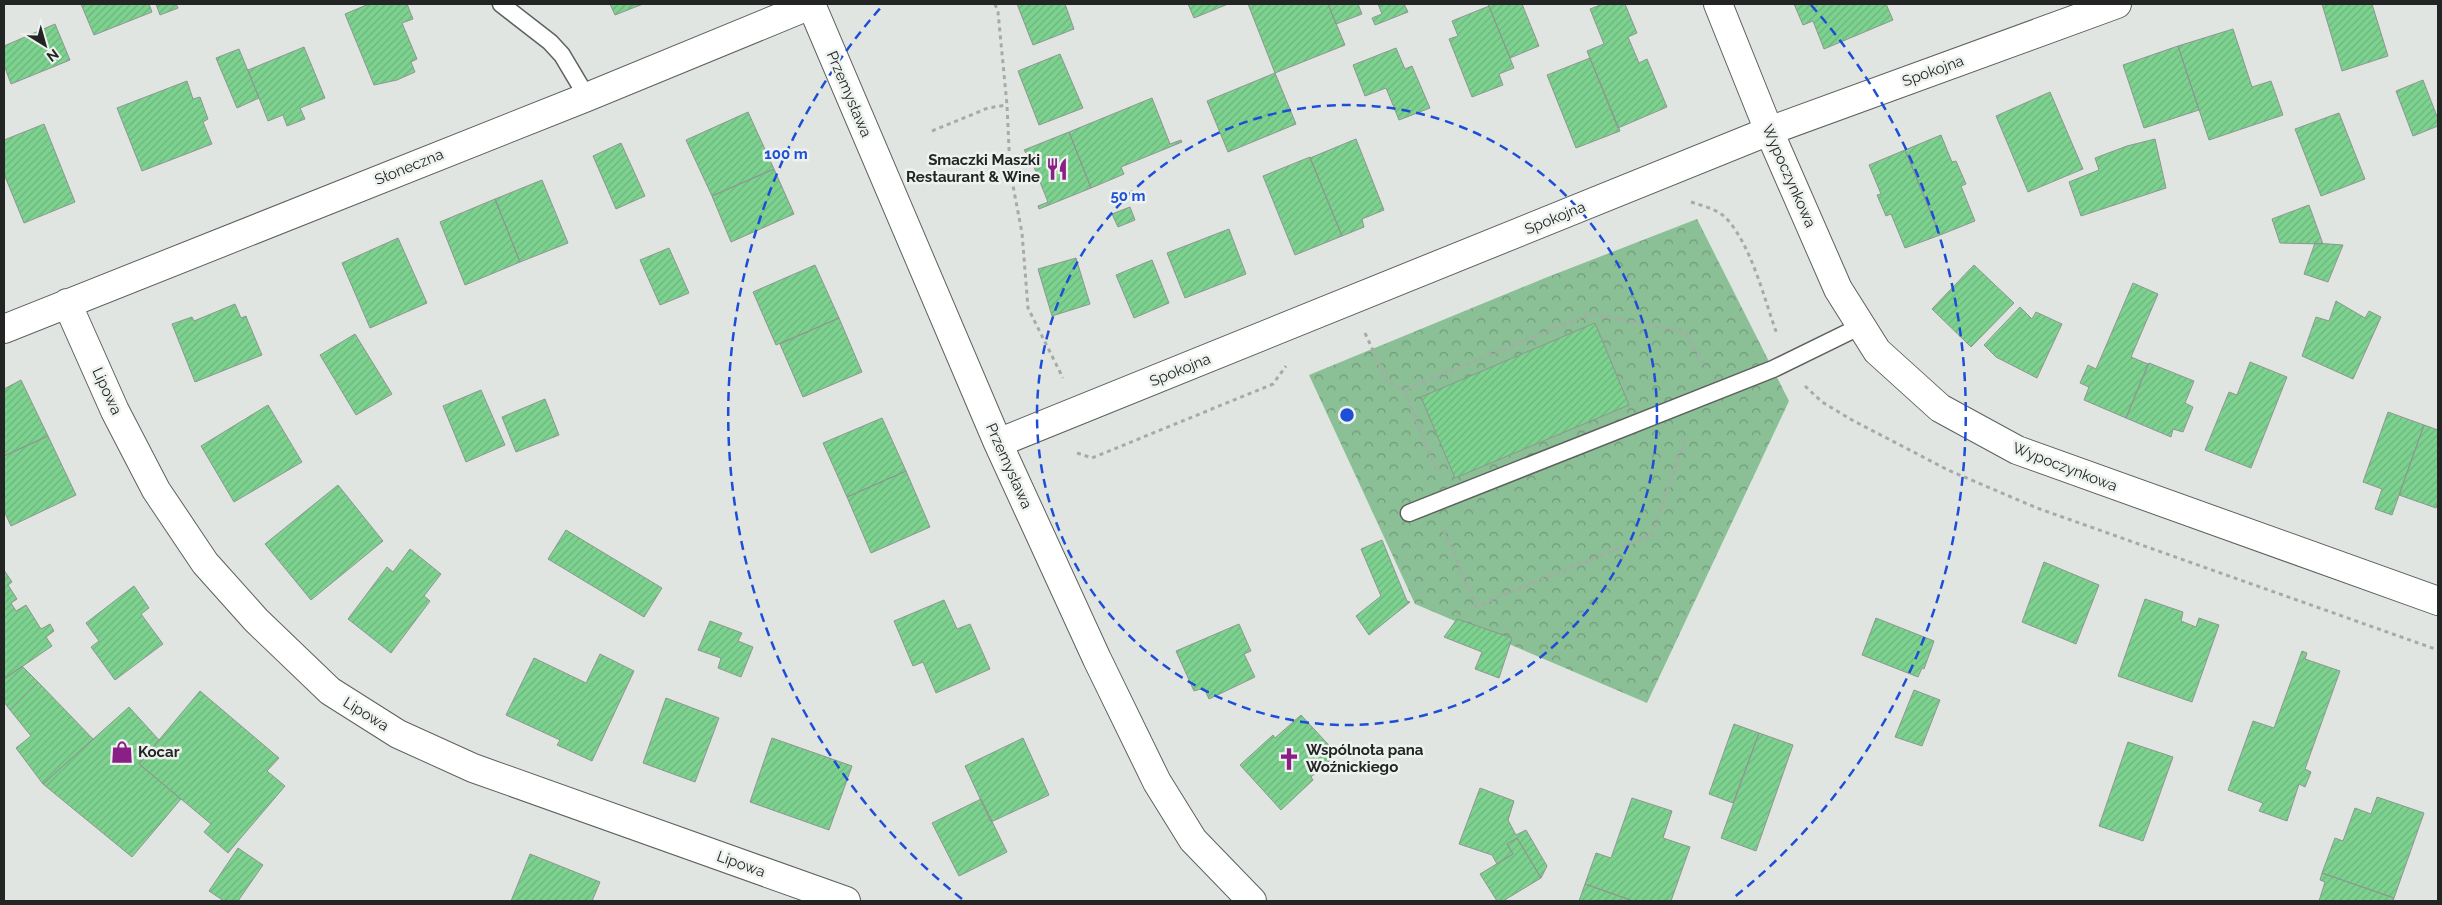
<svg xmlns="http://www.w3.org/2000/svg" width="2442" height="905" font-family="Raleway,sans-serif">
<defs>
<pattern id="forest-crowns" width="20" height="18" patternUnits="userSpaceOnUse" patternTransform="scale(1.25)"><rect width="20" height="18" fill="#8bbf95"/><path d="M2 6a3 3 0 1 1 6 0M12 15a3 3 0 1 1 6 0" fill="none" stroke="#719b79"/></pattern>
<pattern id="building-hatch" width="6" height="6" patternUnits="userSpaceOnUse" patternTransform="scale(1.25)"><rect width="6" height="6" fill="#7dd290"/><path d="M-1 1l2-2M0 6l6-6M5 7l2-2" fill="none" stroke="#6cb47c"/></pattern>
</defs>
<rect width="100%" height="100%" fill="#e0e5e1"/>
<!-- forest -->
<path fill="url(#forest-crowns)" d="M1697 219 1789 401 1647 703 1415 604 1309 375 1545 278Z"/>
<!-- building -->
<path fill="url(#building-hatch)" stroke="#919591" d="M81 4H149L152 12 94 35Z
M156 4H176L178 8 160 15Z
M369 4H407L413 19 402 23 417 59 411 62 415 72 397 80 374 85 345 14Z
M610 4H643L615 15Z
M1017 4H1065L1074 29 1033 45Z
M1188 4H1228L1194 18Z
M1248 4H1328L1345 45 1275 73Z
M1328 4H1358L1362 14 1336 24Z
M1378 4H1404L1408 12 1375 25 1372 18 1382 14Z
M1488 4H1522L1539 46 1510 58Z
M1603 4H1625L1637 33 1628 37 1639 63 1647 59 1667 107 1618 128 1587 51 1604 44 1590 9Z
M1794 4H1886L1893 20 1824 49 1813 21 1803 25Z
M2322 4H2372L2388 56 2342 71Z
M1489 6 1514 68 1499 74 1503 85 1472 97 1449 39 1458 36 1452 21Z
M55 24 70 60 11 84 4 65V46Z
M2233 29 2252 87 2271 81 2283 115 2209 140 2178 46Z
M2178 46 2199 110 2144 128 2123 65Z
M304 47 325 98 300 108 305 119 287 126 283 115 268 121 248 70Z
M1396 48 1405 69 1412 66 1430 108 1399 120 1386 88 1365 96 1353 65Z
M239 49 259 98 237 108 216 58Z
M1060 54 1083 108 1039 125 1018 71Z
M1590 58 1620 131 1576 148 1547 75Z
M1275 73 1296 124 1228 152 1207 101Z
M2423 80 2438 119V126L2413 136 2396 91Z
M187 81 193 99 200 97 208 119 203 122 212 144 142 171 117 108Z
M2050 92 2083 169 2028 192 1996 116Z
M1152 98 1170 144 1181 140 1182 142 1121 167 1124 174 1091 188 1069 132Z
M748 112 774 169 712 196 686 140Z
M2339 113 2365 179 2321 196 2295 129Z
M44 124 75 202 24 223 4 174V140Z
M1069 132 1091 188 1039 209 1038 206 1048 202 1028 152 1026 153 1024 150Z
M1941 135 1952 162 1956 161 1966 184 1961 186 1975 221 1940 235 1905 150Z
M1356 139 1384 210 1362 219 1364 227 1342 236 1310 158Z
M2155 139 2166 188 2081 216 2069 182 2099 170 2095 158 2127 146Z
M621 143 645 196 616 209 593 156Z
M1905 150 1940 235 1905 248 1891 214 1886 216 1877 195 1881 194 1869 165Z
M1310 157 1342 236 1295 255 1263 176Z
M774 169 794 214 731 242 712 196Z
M542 180 568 243 520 262 495 199Z
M495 199 520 262 465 285 440 222Z
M2309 205 2323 244 2280 243 2272 219Z
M1130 207 1135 220 1118 227 1112 214Z
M1229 229 1246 274 1185 298 1167 253Z
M398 238 427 303 370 328 342 263Z
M2315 243 2343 245 2328 282 2304 274Z
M669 248 689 293 660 305 640 260Z
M1076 258 1090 304 1052 316 1038 269Z
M1152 260 1169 303 1134 318 1116 275Z
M815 265 839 318 776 345 753 292Z
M1974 265 2014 303 1971 347 1932 309Z
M2133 283 2158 294 2131 357 2148 364 2126 418 2084 400 2089 387 2080 383 2088 365 2096 369Z
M2336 301 2365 318 2369 311 2381 317 2353 379 2302 356 2316 317 2329 321Z
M235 304 241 318 246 316 247 319 262 355 195 382 172 324 192 317 194 321Z
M2020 307 2032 319 2036 312 2062 324 2037 378 1996 357 1984 345Z
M839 318 862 372 803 397 780 344Z
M1595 323 1629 405 1455 478 1421 397Z
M355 334 392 394 356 415 320 355Z
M2250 362 2287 377 2251 468 2205 450 2229 392 2237 395Z
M2149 363 2194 381 2185 403 2193 407 2183 432 2173 429 2171 437 2126 418Z
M21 380 48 436 4 456V389Z
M481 390 505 445 466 462 443 406Z
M545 399 559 435 516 452 502 417Z
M268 405 302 462 234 502 201 446Z
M2388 412 2424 425 2392 515 2375 509 2382 489 2363 482Z
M882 418 906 471 847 497 823 443Z
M2424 425 2438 430V502L2436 508 2399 495Z
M48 436 76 495 11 526 4 511V456Z
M906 471 930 527 871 553 847 497Z
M338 485 383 541 311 600 265 544Z
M566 530 662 588 644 617 548 559Z
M1382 540 1407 601 1410 602 1369 635 1356 616 1381 596 1361 549Z
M410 549 441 574 424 596 430 601 391 653 348 619 387 567 393 572Z
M2044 562 2099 585 2076 644 2022 622Z
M4 570 12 582 8 585 17 599 11 603 16 611 26 605 41 629 50 624 54 631 46 637 52 646 4 679Z
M134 586 149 608 141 614 163 644 115 680 91 647 99 641 86 623Z
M2145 599 2183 612 2181 621 2196 627 2199 618 2219 625 2192 702 2118 676Z
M944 600 957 629 970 624 990 669 936 693 923 662 913 666 894 621Z
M1876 618 1934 641 1924 669 1922 668 1918 677 1862 655Z
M1457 619 1512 638 1499 678 1475 669 1482 652 1444 637Z
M710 621 742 633 738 641 753 647 741 677 718 668 721 658 698 650Z
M1239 624 1251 651 1244 654 1255 677 1209 699 1204 688 1194 691 1176 651Z
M2302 651 2307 653 2305 659 2340 671 2305 769 2311 772 2305 787 2299 784 2287 821 2259 811 2263 803 2228 790 2253 721 2274 728Z
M600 654 634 671 592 761 557 745 560 740 506 715 534 658 586 683Z
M22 666 38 682 10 710 4 702V679Z
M38 682 93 739 43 784 16 748 31 736 10 710Z
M1914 690 1940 700 1922 746 1895 737Z
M200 691 279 758 267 771 285 786 228 853 204 832 211 824 139 764Z
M666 698 719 718 695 782 643 763Z
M129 707 159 740 139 764 181 799 132 857 43 784Z
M1301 715 1337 754 1311 777 1313 780 1281 810 1240 765 1273 735 1275 738Z
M1734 724 1759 733 1733 803 1709 794Z
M1759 733 1793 745 1756 851 1721 838Z
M772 738 852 766 829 830 750 802Z
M1023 738 1049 795 991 822 965 766Z
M2128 742 2173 757 2143 841 2099 826Z
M1480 788 1514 801 1508 820 1516 835 1526 830 1547 866 1541 878 1517 838 1507 844 1513 854 1497 864 1492 855 1459 844Z
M2377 797 2424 813 2394 898 2322 873 2335 838 2343 841 2355 808 2371 814Z
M1632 798 1672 811 1663 838 1690 847 1671 901H1633L1585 884 1596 853 1611 858Z
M981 799 1007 852 959 876 932 823Z
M1517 838 1541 878 1503 901H1497L1480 874 1513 854 1507 844Z
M238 848 263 865 238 901H224L209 891Z
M530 854 600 882 592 901H511Z
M2322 873 2394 898 2393 901H2319L2325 882 2320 880Z
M1585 884 1633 901H1579Z"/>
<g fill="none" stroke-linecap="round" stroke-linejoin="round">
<defs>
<path id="lane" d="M501 4 550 42 562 55 587 97
M1409 513 1773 369 1861 326"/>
<path id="street" d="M811 4 998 443 1097 659 1157 782 1193 840 1252 901
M1718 4 1769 131 1838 289 1877 351 1940 408 2017 450 2438 601
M67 303 115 411 156 490 205 563 256 620 330 691 398 734 473 768 846 901
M4 329 587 97 813 4
M998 443 1769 131 2117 4"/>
</defs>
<!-- lane casing -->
<use href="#lane" stroke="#5d625e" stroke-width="19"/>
<!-- street casing -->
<use href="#street" stroke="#5d625e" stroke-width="30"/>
<!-- path -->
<path stroke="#a6aba7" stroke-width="3" stroke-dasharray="4 4" stroke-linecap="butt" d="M995 4 998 12 1007 105 1010 170 1022 233 1028 308 1063 378
M932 131 988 108 1007 105
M1691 202C1703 206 1717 209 1726 218 1752 246 1764 299 1777 334
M1365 333 1387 381 1404 390
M1805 386 1822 402 1852 420 1948 470 2037 508 2438 650
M1077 453 1092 458 1273 384 1286 366
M1436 469 1404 390 1590 314 1685 332 1704 365
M1444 530 1476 606 1652 535 1686 436"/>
<!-- lane -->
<use href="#lane" stroke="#fff" stroke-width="16"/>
<!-- street -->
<use href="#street" stroke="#fff" stroke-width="28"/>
</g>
<!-- distance rings -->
<g fill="none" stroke="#1d4ed8" stroke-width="2.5" stroke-dasharray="9 6">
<circle cx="1347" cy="415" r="310"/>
<path d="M962 899A619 619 0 0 1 883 5M1811 5A619 619 0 0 1 1732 899"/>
</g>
<!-- icons -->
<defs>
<symbol id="restaurant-bare" viewBox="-9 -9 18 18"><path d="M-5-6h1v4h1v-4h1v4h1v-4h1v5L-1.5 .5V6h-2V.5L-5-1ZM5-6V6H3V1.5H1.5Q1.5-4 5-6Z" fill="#8a2085" stroke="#edf2ee" stroke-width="2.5" paint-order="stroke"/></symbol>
<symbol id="shop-bare" viewBox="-9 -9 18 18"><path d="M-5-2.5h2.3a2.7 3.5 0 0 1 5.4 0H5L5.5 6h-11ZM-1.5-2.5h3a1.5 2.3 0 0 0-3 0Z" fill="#8a2085" stroke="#edf2ee" stroke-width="2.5" paint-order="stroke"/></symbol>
<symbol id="church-bare" viewBox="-9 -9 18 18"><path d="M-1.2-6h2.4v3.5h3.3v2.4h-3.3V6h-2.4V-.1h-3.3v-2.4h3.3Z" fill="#8a2085" stroke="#edf2ee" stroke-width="2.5" paint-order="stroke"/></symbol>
</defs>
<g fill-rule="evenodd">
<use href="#restaurant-bare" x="1041" y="153" width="32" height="32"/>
<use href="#shop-bare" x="106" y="736" width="32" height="32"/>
<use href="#church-bare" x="1273" y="743" width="32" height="32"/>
</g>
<g text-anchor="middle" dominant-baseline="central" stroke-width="5" stroke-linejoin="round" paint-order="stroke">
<!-- street labels -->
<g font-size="15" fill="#232524" stroke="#edf2ee">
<text transform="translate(1933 71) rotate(-20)">Spokojna</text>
<text transform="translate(849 94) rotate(67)">Przemysława</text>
<text transform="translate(409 167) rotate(-22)">Słoneczna</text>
<text transform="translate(1789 176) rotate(66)">Wypoczynkowa</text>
<text transform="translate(1555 218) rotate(-22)">Spokojna</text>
<text transform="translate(1180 370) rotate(-22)">Spokojna</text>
<text transform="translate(107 391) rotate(65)">Lipowa</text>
<text transform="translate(1009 466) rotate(66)">Przemysława</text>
<text transform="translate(2065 467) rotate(21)">Wypoczynkowa</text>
<text transform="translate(366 714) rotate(32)">Lipowa</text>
<text transform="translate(741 864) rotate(20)">Lipowa</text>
</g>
<!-- poi labels -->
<g font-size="15" font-weight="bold" fill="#232524" stroke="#edf2ee" text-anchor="start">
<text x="1040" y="160" text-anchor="end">Smaczki Maszki<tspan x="1040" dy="17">Restaurant &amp; Wine</tspan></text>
<text x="1306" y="750">Wspólnota pana<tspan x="1306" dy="17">Woźnickiego</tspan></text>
<text x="138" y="752">Kocar</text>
</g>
</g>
<circle cx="1347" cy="415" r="8" fill="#1d4ed8" stroke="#edf2ee" stroke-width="2.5"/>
<g font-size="15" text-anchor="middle" font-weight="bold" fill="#1d4ed8" stroke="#edf2ee" stroke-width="5" stroke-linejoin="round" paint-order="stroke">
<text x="786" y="159">100 m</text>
<text x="1128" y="201">50 m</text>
</g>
<!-- border -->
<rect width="2442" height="905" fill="none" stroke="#232524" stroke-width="10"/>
<!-- north arrow -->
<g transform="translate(45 45) rotate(143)" stroke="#edf2ee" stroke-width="4" paint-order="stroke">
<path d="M0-4L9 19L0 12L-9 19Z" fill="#232524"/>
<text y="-8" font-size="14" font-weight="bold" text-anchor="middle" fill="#232524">N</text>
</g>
</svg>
